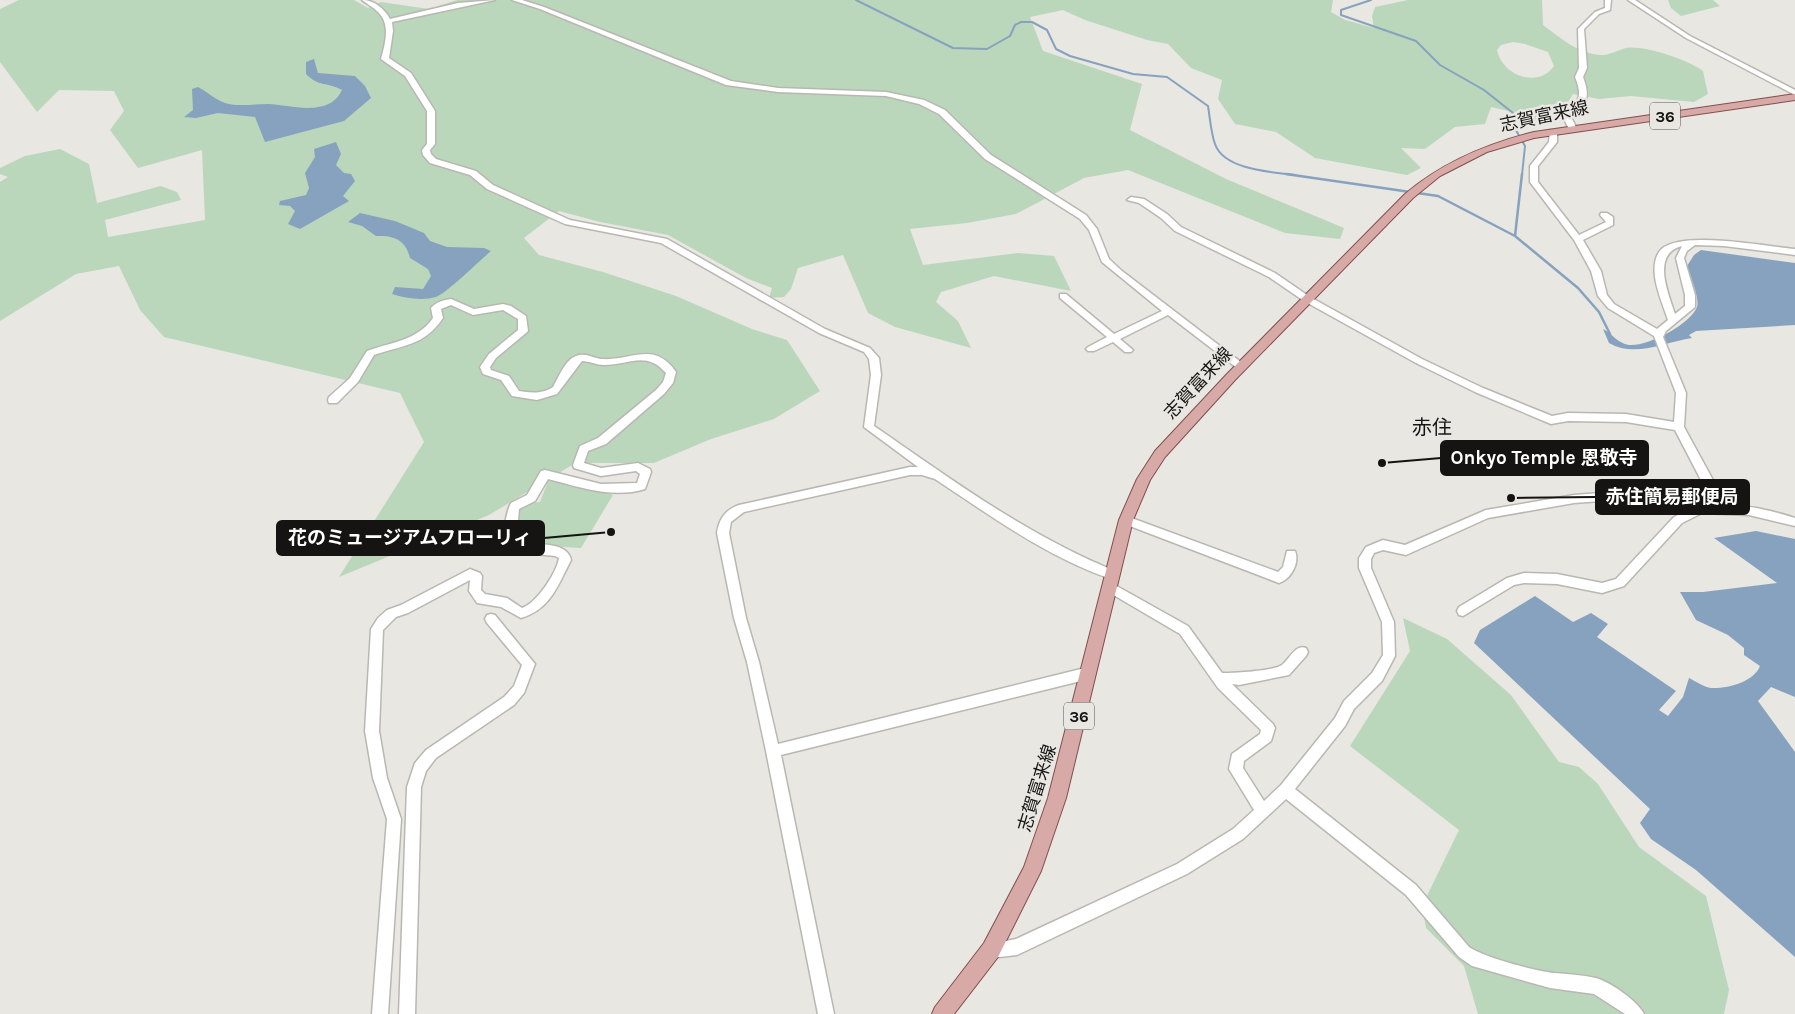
<svg xmlns="http://www.w3.org/2000/svg" width="1795" height="1014" font-family="Karla,'Noto Sans JP',sans-serif">
<rect width="100%" height="100%" fill="#e8e7e2"/>
<!-- green -->
<path fill="#bad7bb" fill-rule="evenodd" d="M19 0H354L368 8 381 2 429 9 457 0H1333L1331 12 1345 20 1374 28 1372 16 1375 7 1408 0H1542L1543 25C1561 38 1577 53 1600 55 1608 56 1618 50 1626 48 1645 45 1688 60 1703 71L1708 94 1694 102 1631 96 1599 99 1573 94C1560 117 1549 118 1524 121L1522 114 1491 107 1485 124 1455 127 1425 149 1401 148 1421 168 1407 175 1315 158 1276 132 1235 124 1218 99 1222 80 1191 68 1168 44 1147 40 1085 20 1063 10 1030 17 1043 51 1142 84 1130 130 1226 179 1344 228 1340 239 1285 233 1128 170 1084 178 1016 214 967 223 910 229 923 265 1018 253 1054 256 1071 291 994 276 941 292 936 302 958 321 971 348 895 327 868 313 843 255 798 268 791 289 784 297 769 298 772 288 746 278 668 235 600 222 559 211 524 238 539 255 603 272 676 296 752 329 787 340 820 391 774 419 711 439 654 463H575L554 476 613 495 581 548 515 544 521 504 540 502 549 479 489 515 339 577 424 442 400 393 164 337 140 310 119 266 76 274 0 321V182L8 177 0 174V168L25 156 60 149 89 164 97 203 161 186 177 192 181 200 105 220 108 237 205 220 202 150 138 168 110 130 124 111 114 91 59 90 37 112 0 62V9ZM1513 42 1525 44 1548 52 1554 66C1539 88 1503 77 1497 50L1501 45Z
M1668 0H1713L1720 6 1681 16 1671 8Z
M1403 618 1447 639 1511 695 1559 762 1579 767 1598 784 1639 847 1706 896 1729 990 1724 1014H1478L1464 966 1426 928 1422 906 1459 830 1350 746 1410 651Z"/>
<!-- water -->
<path fill="#86a2be" d="M314 59 318 73 355 76 365 86 371 98 344 121 265 142 255 117 218 113 196 118 184 117 193 110 192 89 198 87C206 91 216 100 225 103 238 107 254 104 268 104 291 105 329 118 342 90 328 82 318 87 306 74V62Z
M336 142 341 154 336 165 344 173 351 174 355 181 343 196 349 201 300 229 288 224 295 211 290 206 279 205 280 201 306 195 309 188 305 173 315 157 314 149Z
M360 213 395 221 424 233 430 241 447 247 484 248 491 251C479 261 447 293 436 297 422 301 405 298 392 294L395 287 423 289 431 276 428 269 410 258C406 240 394 235 376 236L362 226 348 222Z
M1701 250 1795 263V325L1696 331 1689 335 1692 338C1665 342 1635 358 1609 343L1603 329C1613 334 1617 343 1629 345 1647 347 1691 324 1697 307 1700 299 1690 275 1687 266L1694 255Z
M1756 531 1795 539V697L1771 687 1758 701 1795 752V957L1696 870 1651 839 1640 823 1650 809 1474 643 1480 630 1535 596 1573 622 1591 613 1608 624 1597 637 1676 691 1659 710 1668 716 1683 697 1689 678C1695 681 1704 687 1711 688 1727 689 1754 682 1760 666L1744 655V648L1728 635 1696 620 1680 592H1703L1777 583 1714 538Z"/>
<g fill="none" stroke-linecap="round" stroke-linejoin="round">
<!-- stream-far1 -->
<path stroke="#86a2be" stroke-width="2" d="M856 0 953 48 987 49 1010 36 1015 25 1021 22H1032L1047 30 1056 49 1070 56 1133 74 1167 77 1208 106C1210 118 1211 133 1215 144 1224 170 1272 172 1295 175
M1371 0 1341 10V15L1416 41 1440 65 1484 90 1513 113V125L1525 146 1522 175"/>
<!-- stream -->
<path stroke="#86a2be" stroke-width="2.5" d="M1286 174 1438 196 1515 236 1578 288 1599 312 1610 334
M1515 236 1522 174"/>
<defs>
<path id="minor" d="M362 0C374 0 384 8 390 19L458 3 495 0 392 22 393 31 389 58 411 73 435 111V144L430 150 431 154 436 159 476 171 493 185 570 220 667 239 825 329 870 348 879 358 881 375 874 426C951 479 1028 536 1115 571L1117 574 1115 577 1111 579C1047 557 991 516 935 479L922 475H910L744 512 731 522 729 533 746 618 759 662 778 744 1089 667 1094 669 1095 673 1094 677 1089 679 781 755 834 1014H818L766 751 747 662 734 618 717 533C719 519 725 510 739 505L910 467H918L864 427 871 375 869 359 864 352 819 333 661 243 565 224 487 189 470 175 430 163 423 155 422 150 427 144V111L405 76 381 59C385 44 391 24 378 12 373 7 367 4 362 0Z
M512 0H522L544 7 731 81 778 88 886 92 924 100 945 110 991 155 1086 215 1097 229 1109 259 1122 271 1246 366 1241 369 1237 368 1168 315 1120 339 1133 350 1131 352H1125L1113 342 1094 351H1088L1086 349 1088 347 1107 337 1060 298V294H1066L1114 334 1162 311 1102 262 1089 230 1080 219 985 159 939 114 919 104 886 96 778 92 726 85 540 9Z
M1605 0H1611L1610 10 1599 14 1584 29 1587 68 1583 77C1591 98 1586 103 1572 119L1577 129 1570 131 1564 119C1577 102 1584 99 1575 77L1579 68 1578 29 1595 12 1605 8Z
M1628 0H1635L1690 36 1795 90V95L1686 38Z
M1550 130 1557 132V142L1538 166V182L1579 235 1606 222 1600 215 1601 213H1607L1613 217V225L1583 240 1601 271 1607 295 1614 304 1657 329 1668 320C1662 301 1647 271 1659 252 1675 228 1768 247 1795 249V255L1724 246 1695 245 1687 251 1684 258 1695 295V307L1666 331 1663 337 1686 393 1684 427 1714 482C1711 491 1709 497 1698 498L1704 505C1735 503 1765 508 1795 518V526L1749 515 1702 513 1682 523 1624 586 1602 593 1557 584 1524 583 1514 585 1463 616 1459 615 1457 611 1459 607 1507 578 1524 573 1557 574 1602 583 1616 579 1674 517 1693 508 1685 498H1669L1653 502 1614 500 1574 503 1488 518 1406 555 1383 550 1374 553 1371 559V568L1394 622 1395 656 1382 681 1354 709 1345 726 1295 789 1416 885 1469 947C1486 958 1532 970 1554 973 1567 974 1582 975 1596 978 1610 982 1638 1001 1644 1014H1625L1594 994 1550 988 1472 966 1459 957 1406 895 1286 799 1243 839 1187 874 1017 955 991 958 986 955 983 950 986 945 1016 939 1177 864 1233 829 1254 810 1229 769 1232 754 1260 734 1261 730 1218 688 1180 634 1105 590 1103 587 1105 584 1109 582 1113 584 1188 626 1222 673C1234 673 1273 671 1282 665 1290 659 1295 644 1306 648L1308 652 1306 656 1289 675 1239 685 1232 684 1273 724 1275 728 1271 741 1244 761 1243 768 1264 801 1281 785 1335 718 1344 701 1372 673 1383 655 1382 622 1359 568V558L1366 547 1383 540 1405 545 1486 510 1574 495 1614 492 1653 494 1669 490H1699L1702 482 1675 430 1626 422 1568 421 1551 424 1475 392 1416 363 1304 301 1269 277 1175 231 1161 218 1139 203 1127 200 1131 197 1144 199 1167 214 1181 227 1275 273 1310 297 1422 359 1483 388 1552 416 1568 413 1626 414 1674 422 1676 393 1654 336 1608 308 1598 296 1591 271 1574 240 1530 182V166L1549 142ZM1682 246 1676 258 1685 295V306L1675 314C1668 293 1651 254 1682 246Z
M451 299 474 309 503 304 511 306 526 316 528 331 526 333 496 358 490 367 491 370 509 376 519 391C531 393 543 394 553 387 559 377 565 360 576 356 585 352 593 358 602 359 632 361 654 340 676 372L673 383 664 394 606 444 588 451 584 463 601 468 638 463 650 469 651 472 645 489C613 499 579 487 548 479L535 501 519 509 516 544C532 545 567 540 571 560 558 585 551 609 521 618L501 607 477 603 469 591 470 580 408 613 396 617 383 630 379 731 387 778 401 819 388 1014H372L387 819 373 778 365 731 371 629 378 618 387 610 401 605 470 569 480 573 482 576 481 590 485 594 507 598 522 608C537 603 557 572 559 558L555 556 506 551C501 541 506 512 511 503L527 495 541 471 545 470 601 484 637 483 640 474 636 471 601 476 574 468 573 465 580 446 598 438 656 390 663 382 666 373C646 350 629 365 604 365 597 365 589 361 582 361L557 394 537 400 512 396 501 380 483 374 480 367 489 354 518 330V319L503 310 473 315 451 305 441 309 443 318C424 346 403 345 374 355L358 382 337 403H329L328 400 329 397 350 378 367 351C391 342 417 341 433 318L431 308C436 302 443 300 451 299Z
M1126 516 1278 572 1283 567 1287 551H1295C1300 563 1291 579 1279 583L1122 523 1120 520 1122 517Z
M491 614 495 615 535 664 524 693 514 705 436 758 426 771 421 787 415 1014H399L407 787 415 763 426 750 504 697 514 686 522 665 487 623 485 619 487 615Z"/>
<path id="major" d="M1795 94V100L1534 138 1487 152 1440 176 1413 198 1235 380 1165 457 1150 480 1133 520 1066 798 1041 871 998 957 954 1014H932L935 1007 984 943 1024 867 1048 798 1119 520 1137 479 1155 451 1227 374 1405 194C1443 162 1486 144 1534 132Z"/>
</defs>
<!-- minor casing -->
<use href="#minor" stroke="#b8b7b2" stroke-width="3"/>
<!-- major casing -->
<use href="#major" stroke="#824f4d" stroke-width="2"/>
<!-- minor -->
<use href="#minor" fill="#fff" fill-rule="evenodd"/>
<!-- major -->
<use href="#major" fill="#d7a9a7" fill-rule="evenodd"/>
</g>
<g text-anchor="middle" dominant-baseline="central" stroke-width="5" stroke-linejoin="round" paint-order="stroke">
<!-- shield labels -->
<g fill="#e8e7e2" stroke="#545350" stroke-width="1">
<rect x="1650" y="102.5" width="30" height="27" rx="4"/>
<rect x="1064" y="702.5" width="30" height="27" rx="4"/>
</g>
<g font-size="16" font-weight="bold" fill="#151412">
<text x="1665" y="116">36</text>
<text x="1079" y="716">36</text>
</g>
<!-- street labels -->
<g font-size="18" fill="#151412" stroke="#e8e7e2">
<text transform="translate(1544 116) rotate(-12)">志賀富来線</text>
<text transform="translate(1198 383) rotate(-47)">志賀富来線</text>
<text transform="translate(1037 788) rotate(-73)">志賀富来線</text>
</g>
<!-- quarter labels -->
<g font-size="20" fill="#151412" stroke="#e8e7e2">
<text x="1432" y="427">赤住</text>
</g>
</g>
<!-- callouts -->
<path fill="none" stroke="#151412" stroke-width="2" d="M1382 463L1441 458M1511 498L1596 497M611 532L544 538"/>
<g fill="#151412" stroke="#e8e7e2" stroke-width="2">
<circle cx="1382" cy="463" r="5"/>
<circle cx="1511" cy="498" r="5"/>
<circle cx="611" cy="532" r="5"/>
</g>
<g fill="#151412" stroke="#151412" stroke-width="2">
<rect x="1441" y="441" width="207" height="34" rx="5"/>
<rect x="1596" y="480" width="153" height="34" rx="5"/>
<rect x="277" y="521" width="267" height="34" rx="5"/>
</g>
<g font-size="19" text-anchor="middle" font-weight="bold" fill="#fff">
<text x="1544" y="464">Onkyo Temple 恩敬寺</text>
<text x="1672" y="503">赤住簡易郵便局</text>
<text x="410" y="544">花のミュージアムフローリィ</text>
</g>
</svg>
